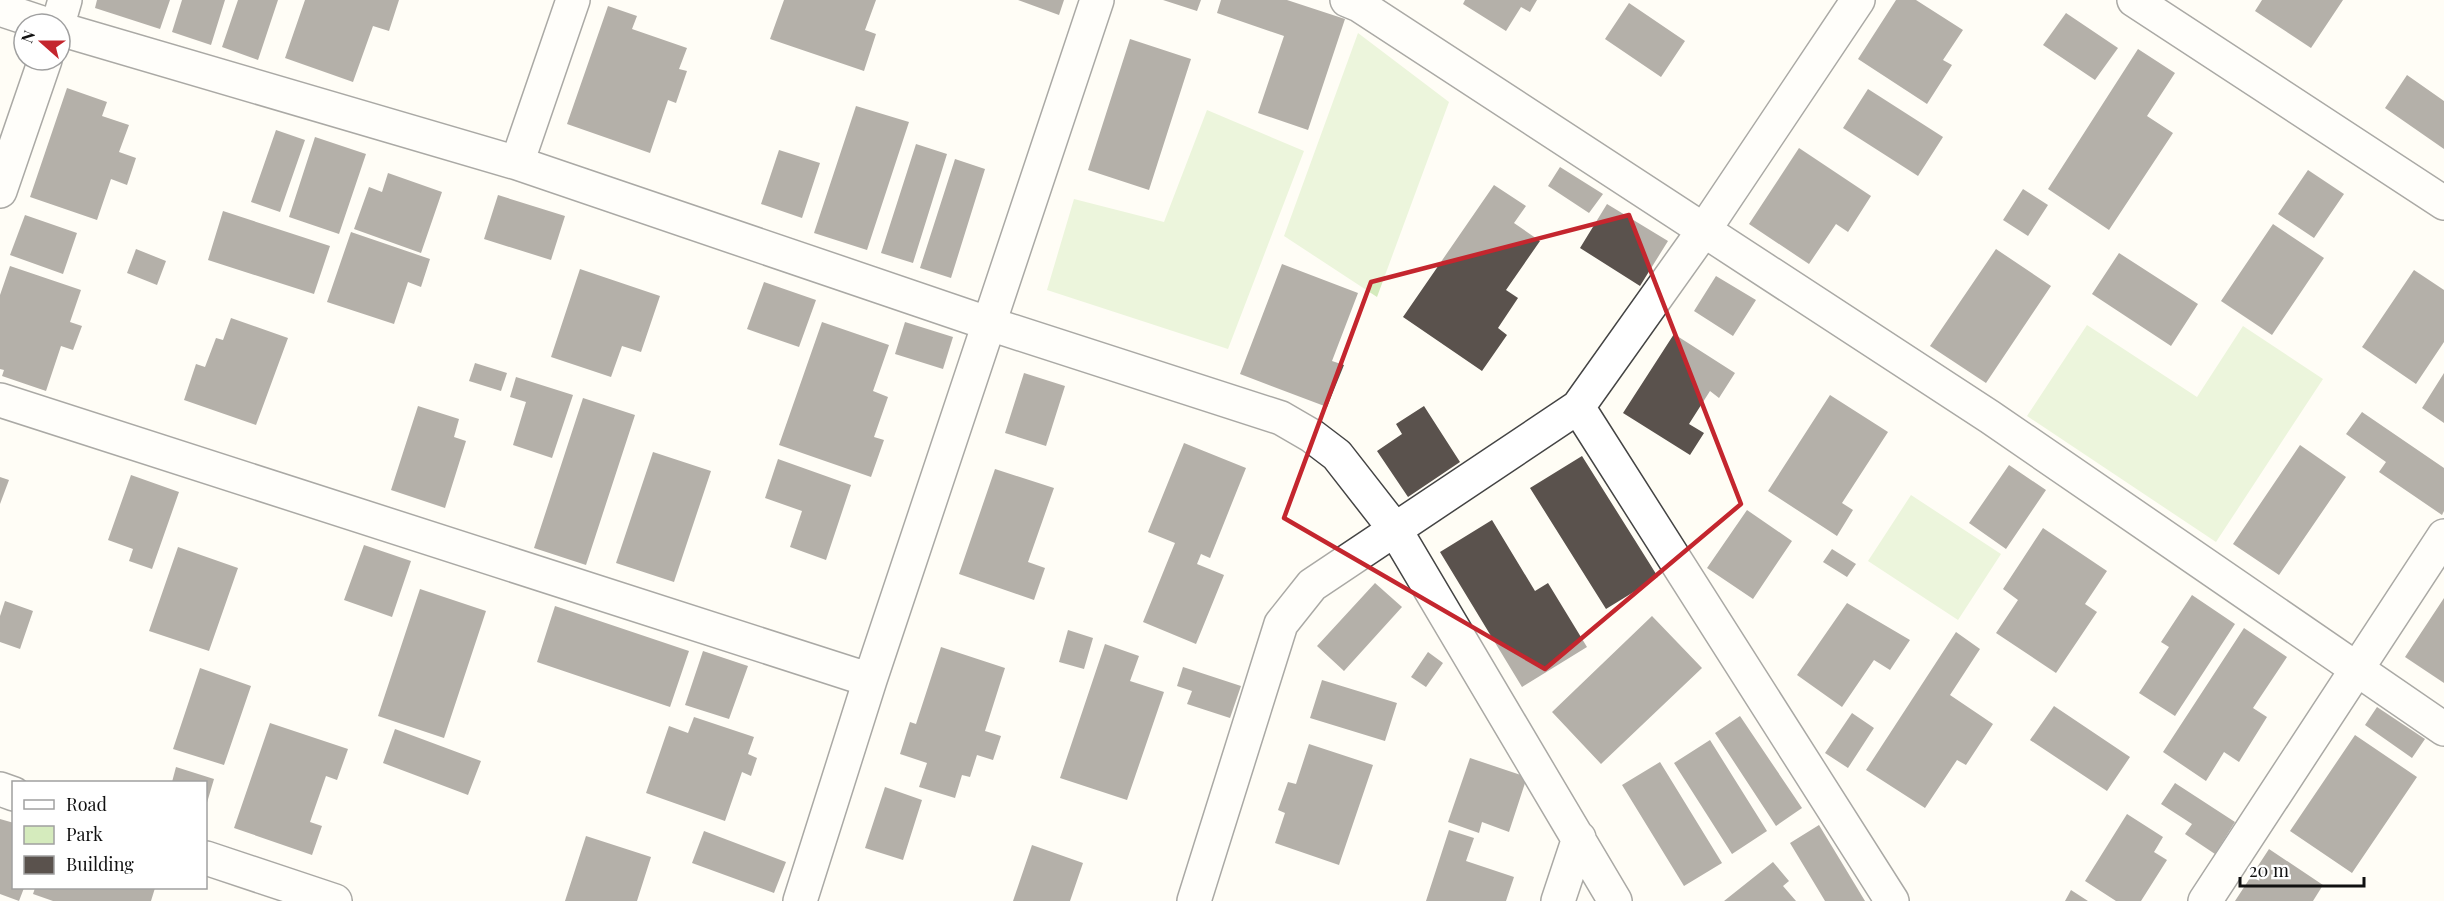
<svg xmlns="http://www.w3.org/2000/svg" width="2444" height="901" font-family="'Playfair Display',serif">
<rect width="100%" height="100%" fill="#fffdf5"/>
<!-- green -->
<path fill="#d5ebbd" d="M1358 33 1449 102 1377 297 1284 236Z
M1207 110 1304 151 1228 349 1047 290 1074 199 1164 222Z
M2087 325 2197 397 2243 326 2323 379 2216 542 2027 416Z
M1911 495 2001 554 1958 620 1868 561Z"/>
<!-- building -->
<path fill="#5a524d" d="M97 0H170L160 29 95 8Z
M182 0H225L211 45 172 32Z
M238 0H278L258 60 222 47Z
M305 0H399L389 31 373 26 353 82 285 58Z
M784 0H876L865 30 876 34 864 71 770 39Z
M1018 0H1064L1059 15Z
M1163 0H1201L1197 11Z
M1221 0H1287L1345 19 1308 130 1258 113 1284 36 1217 13Z
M1465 0H1537L1530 12 1521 7 1506 31 1463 4Z
M1896 0H1916L1963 30 1943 60 1952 65 1927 104 1858 59Z
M2262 0H2343L2311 48 2255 11Z
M1629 3 1685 41 1661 77 1605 39Z
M608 6 637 16 632 29 687 48 679 69 687 71 676 103 668 100 650 153 567 124Z
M2066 13 2118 48 2095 80 2043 45Z
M1130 39 1191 59 1149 190 1088 170Z
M2138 49 2175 73 2147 116 2173 133 2109 230 2048 189Z
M2407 75 2444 101V149L2385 108Z
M67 88 107 102 102 116 129 125 119 152 136 158 127 185 111 179 97 220 30 197Z
M1868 89 1943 137 1918 176 1843 128Z
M856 106 909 122 867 250 814 233Z
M276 130 305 140 280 212 251 202Z
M315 137 366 154 339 234 289 217Z
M916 144 947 154 913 263 881 253Z
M1799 148 1871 196 1848 232 1836 224 1809 264 1749 224Z
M779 150 820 163 802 218 761 204Z
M955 159 985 169 951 278 920 268Z
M1560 167 1603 194 1589 213 1548 186Z
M2308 170 2344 194 2314 238 2278 214Z
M388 173 442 192 421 253 354 229 369 187 382 192Z
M1494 185 1526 206 1514 223 1540 241 1506 290 1518 298 1498 328 1507 335 1482 371 1403 317Z
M2023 189 2048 205 2028 236 2003 220Z
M498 195 565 216 551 260 484 239Z
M1607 204 1668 241 1640 286 1580 248Z
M223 211 330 246 314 294 208 260Z
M25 215 77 233 63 274 10 255Z
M2273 224 2324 258 2272 335 2221 301Z
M351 232 430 259 421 287 408 282 394 324 327 302Z
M136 249 166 261 157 285 127 273Z
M1996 249 2051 286 1986 383 1930 346Z
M2119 253 2198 304 2171 346 2092 294Z
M1282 264 1358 293 1332 361 1344 365 1327 407 1240 374Z
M10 266 81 290 70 322 82 326 73 350 61 346 46 391 2 376 4 370 0 369V295Z
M580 269 660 296 641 352 622 346 611 377 551 357Z
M2414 270 2444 290V342L2416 384 2362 347Z
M1716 276 1756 300 1733 336 1694 311Z
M764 282 816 300 799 347 747 329Z
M231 318 288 338 256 425 184 400 196 364 205 367 216 338 223 340Z
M822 322 889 345 873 391 888 397 874 437 884 440 871 477 779 445Z
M905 322 953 337 943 369 895 354Z
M1674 334 1735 373 1719 398 1710 391 1689 424 1704 433 1690 455 1623 413Z
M475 363 507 373 501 391 469 381Z
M1024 373 1065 386 1046 446 1005 433Z
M2444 373V423L2422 408Z
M516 377 573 395 552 458 513 445 526 402 510 397Z
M1830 395 1888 432 1842 503 1853 510 1837 536 1768 491Z
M583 398 635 415 586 565 534 548Z
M418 406 459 419 454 437 466 441 445 508 391 490Z
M1424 406 1460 462 1408 497 1377 451 1402 434 1396 424Z
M2362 412 2444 468V511L2442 515 2379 472 2386 462 2346 434Z
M1184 443 1246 468 1210 558 1201 554 1197 564 1224 575 1196 644 1143 622 1175 543 1148 532Z
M2300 445 2346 477 2279 575 2233 544Z
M653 452 711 471 674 582 616 563Z
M1582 456 1658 577 1606 609 1530 488Z
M778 459 851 485 826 560 790 547 802 511 765 498Z
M2009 465 2046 490 2006 549 1969 523Z
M995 469 1054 488 1028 562 1045 568 1034 600 959 574Z
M131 475 179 492 152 569 129 561 133 549 108 540Z
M0 477 9 480 0 504Z
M1747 510 1792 541 1753 599 1707 568Z
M1492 520 1535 591 1548 583 1587 647 1522 687 1440 552Z
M2043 528 2107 571 2085 604 2097 612 2056 673 1996 633 2018 600 2003 589Z
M364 545 411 561 392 617 344 600Z
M178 547 238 568 209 651 149 631Z
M1832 549 1856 564 1847 577 1823 562Z
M1375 583 1402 607 1344 671 1317 646Z
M420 589 486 611 444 738 378 716Z
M2192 595 2235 624 2175 716 2139 693 2169 647 2161 642Z
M2444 598V683L2405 657Z
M5 601 33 611 20 649 0 642V616Z
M1847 603 1910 640 1890 670 1874 660 1842 707 1797 675Z
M555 606 689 651 670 707 537 662Z
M1652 616 1702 668 1601 764 1552 712Z
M2244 628 2287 657 2253 708 2267 717 2239 762 2224 752 2206 781 2163 752Z
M1068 630 1093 638 1084 669 1059 662Z
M1956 632 1980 649 1950 695 1993 724 1966 765 1957 760 1925 808 1866 770Z
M1105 644 1139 656 1130 681 1164 692 1127 800 1060 778Z
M941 647 1005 668 985 731 1001 736 993 760 977 755 970 777 962 775 955 798 919 787 927 763 900 754 910 722 916 724Z
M703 651 748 666 729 719 685 705Z
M1428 652 1443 663 1426 687 1411 677Z
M1183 667 1241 686 1230 718 1187 704 1192 691 1177 686Z
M200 668 251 686 224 765 173 749Z
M1322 680 1397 703 1385 741 1310 718Z
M2054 706 2130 757 2107 791 2030 740Z
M2377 707 2425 739 2412 758 2365 725Z
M1852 713 1874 728 1848 768 1825 753Z
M1740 716 1802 808 1776 826 1715 733Z
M694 717 754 737 748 754 757 758 751 776 742 772 725 821 646 793 669 726 688 733Z
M270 723 348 749 337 780 326 776 310 822 322 826 312 855 234 828Z
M395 729 481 761 468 795 383 763Z
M2355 735 2417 777 2352 873 2290 831Z
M1710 740 1767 831 1732 854 1674 763Z
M1309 744 1373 765 1339 865 1275 843 1285 813 1278 810 1288 782 1296 784Z
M1470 758 1527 777 1509 832 1482 822 1479 833 1448 822Z
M1660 762 1722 863 1684 886 1622 785Z
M176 767 214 779 206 806V782H172Z
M2175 783 2235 822 2215 854 2185 834 2192 824 2161 804Z
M885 787 922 800 903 860 865 848Z
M2127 814 2163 837 2154 852 2167 860 2141 901H2116L2085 881Z
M0 819 14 823V888H24L19 901 0 894Z
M1819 825 1865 901H1825L1790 843Z
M1449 830 1474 838 1466 861 1514 877 1506 901H1426Z
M704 831 786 862 774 893 692 863Z
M586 836 651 857 637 901H565Z
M1032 845 1083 863 1070 901H1013Z
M2269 849 2323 885 2313 901H2235Z
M1773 862 1789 881 1783 886 1796 901H1724Z
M35 888H155L151 901H53L33 894Z
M2071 890 2088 901H2065Z"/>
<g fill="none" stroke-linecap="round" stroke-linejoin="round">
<defs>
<path id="minor" d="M1347 0 1359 5 1990 417 2444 729
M2134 0 2444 203
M0 9 45 24
M58 24 65 0
M60 29 517 163 990 324 1281 418 1312 436 1337 455 1394 528 1615 901
M517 163 573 0
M0 191 45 60
M0 400 870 680
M1578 407 1892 901
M0 789 14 794
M206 858 335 901
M800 901 870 680 1097 0
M1194 901 1281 624 1312 585 1578 407 1704 230 1858 0
M1558 901 1579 838
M2205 901 2444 536"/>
</defs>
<!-- minor casing -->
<use href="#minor" stroke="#444" stroke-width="36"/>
<!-- minor -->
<use href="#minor" stroke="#fff" stroke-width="33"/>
</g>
<!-- marked area -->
<path d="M0 0H2444V901H0ZM1629 215 1741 504 1545 669 1284 518 1371 282Z" fill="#fffdf5" fill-opacity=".55" fill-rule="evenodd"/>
<path fill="none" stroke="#c4262e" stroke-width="4.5" stroke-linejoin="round" d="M1629 215 1741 504 1545 669 1284 518 1371 282Z"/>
<!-- legend -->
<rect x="12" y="781" width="195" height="108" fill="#ffffff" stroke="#a0a0a0" stroke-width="1.5"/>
<rect x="24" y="800" width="30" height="9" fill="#ffffff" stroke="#a0a0a0" stroke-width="1.5"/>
<text x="66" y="811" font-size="18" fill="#111111">Road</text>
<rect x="24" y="826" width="30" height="18" fill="#d5ebbd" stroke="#a0a0a0" stroke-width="1.5"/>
<text x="66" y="841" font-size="18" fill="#111111">Park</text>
<rect x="24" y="856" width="30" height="18" fill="#5a524d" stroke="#a0a0a0" stroke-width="1.5"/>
<text x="66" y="871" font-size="18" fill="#111111">Building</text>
<!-- north arrow -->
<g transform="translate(42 42) rotate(291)"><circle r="28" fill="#ffffff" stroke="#a0a0a0" stroke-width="1.5"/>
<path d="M0-4.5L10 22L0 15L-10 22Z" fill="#c4262e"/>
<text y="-9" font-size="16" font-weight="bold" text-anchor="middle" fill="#111111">N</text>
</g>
<!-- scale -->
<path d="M2240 877v9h124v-9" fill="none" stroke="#111111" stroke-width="3"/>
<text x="2249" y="877" font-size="18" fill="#111111" stroke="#ffffff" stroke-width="4.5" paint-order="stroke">20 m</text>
</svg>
